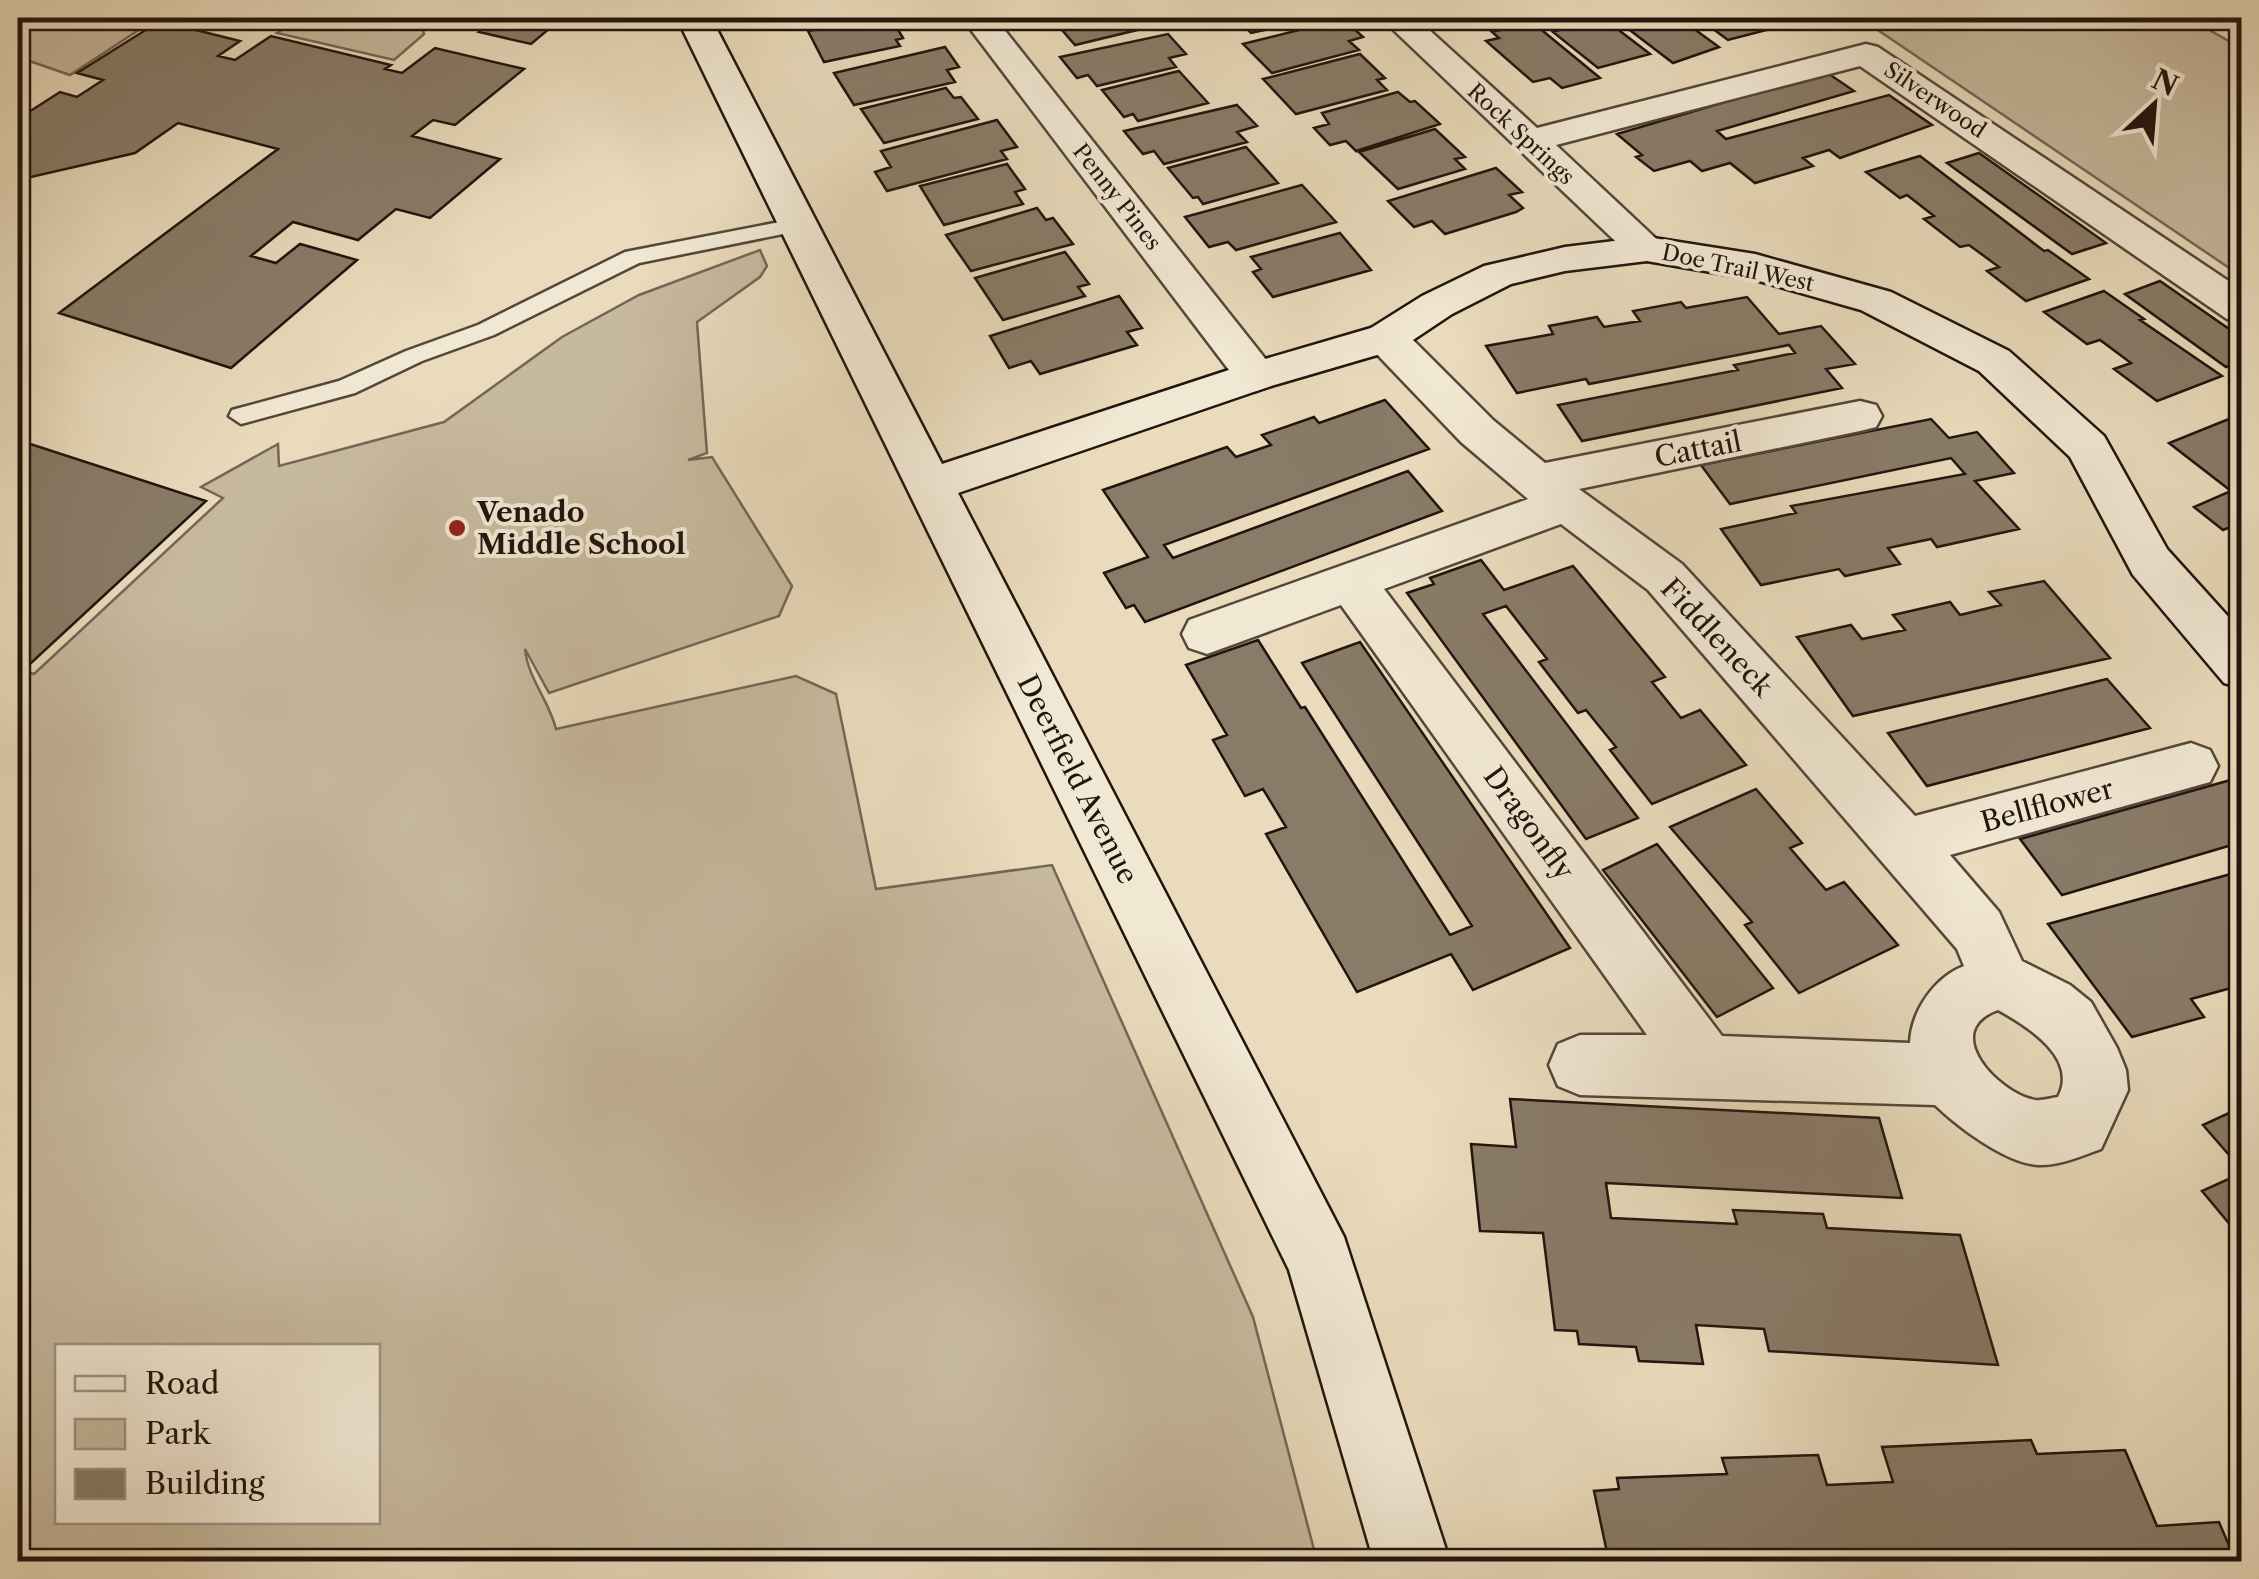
<svg xmlns="http://www.w3.org/2000/svg" width="2259" height="1579" font-family="'Libre Caslon Text',serif">
<rect width="100%" height="100%" fill="#e9dbbc"/>
<filter id="stains"><feTurbulence type="fractalNoise" baseFrequency=".002" numOctaves="4"/><feColorMatrix values="0 0 0 0 .2 0 0 0 0 .09 0 0 0 0 .02 0 0 0 .5 -.17"/></filter>
<radialGradient id="worn" r=".72"><stop offset=".6" stop-color="#630" stop-opacity="0"/><stop offset="1" stop-color="#630" stop-opacity=".3"/></radialGradient>
<!-- green -->
<path fill="#c7b99e" stroke="#746656" stroke-width="2.5" fill-rule="evenodd" d="M18 18H157L70 75 18 57Z
M300 18H385L422 26 424 34 394 60 277 33Z
M1860 18H2188L2241 48V276Z
M760 250 767 266 760 277 697 322 707 453 688 460 712 457 792 586 779 616 549 693 525 649C528 679 549 700 556 729L796 676 836 694 876 889 1052 865 1253 1317 1317 1561H18V669L34 674 223 498 201 487 278 444 279 466 444 422 562 337 639 295ZM378 1346V1522H58V1346Z"/>
<!-- building -->
<path fill="#897b68" stroke="#21140e" stroke-width="2.5" d="M498 18H562L531 44 479 32Z
M802 18H859L809 29Z
M877 18H891L903 38 896 40 900 46 824 62 808 31Z
M1060 18H1151L1158 25 1075 45 1056 23 1063 22Z
M1236 18H1314L1316 19 1251 33Z
M1586 18H1603L1650 54 1598 68 1553 32 1566 28 1561 24Z
M1614 18H1679L1719 47 1673 63Z
M1698 18H1765L1778 27 1728 40Z
M1343 19 1363 37 1349 41 1359 50 1272 73 1243 44Z
M160 21 240 41 218 56 235 60 271 36 391 65 385 69 402 73 435 48 524 69 455 125 433 120 412 136 500 159 430 218 396 209 358 240 293 222 251 256 276 263 300 244 357 260 231 368 59 313 278 149 178 123 135 153 18 180V119L60 92 77 97 103 80 77 73Z
M1532 22 1600 78 1562 88 1550 78 1533 82 1486 41 1499 38 1492 32Z
M1168 34 1186 54 1169 58 1176 67 1097 86 1088 75 1077 78 1060 57Z
M945 47 959 67 947 70 955 82 854 105 834 73Z
M1360 54 1385 78 1377 80 1387 90 1296 114 1263 79Z
M1179 71 1208 103 1138 121 1133 114 1124 117 1102 90Z
M1826 72 1854 91 1717 131 1726 139 1889 95 1932 125 1840 158 1829 150 1803 158 1813 166 1755 183 1730 163 1702 171 1690 161 1654 171 1636 157 1642 155 1617 134Z
M946 88 954 98 961 97 978 119 884 143 861 109Z
M1398 92 1410 102 1415 101 1440 124 1356 151 1346 141 1330 145 1314 128 1329 124 1322 113Z
M1237 105 1257 126 1237 132 1247 142 1164 164 1154 151 1143 154 1124 131Z
M997 120 1017 147 1001 151 1007 159 887 191 875 172 891 167 881 151Z
M1435 129 1465 157 1455 159 1465 169 1398 189 1359 152Z
M1246 147 1278 183 1203 204 1198 197 1193 198 1168 168Z
M1979 153 2106 243 2072 254 1947 163Z
M1920 156 2044 251 2048 250 2089 279 2026 301 1987 271 1999 267 1969 245 1960 247 1924 219 1934 216 1907 195 1900 198 1866 172Z
M1007 164 1025 189 1015 192 1023 204 944 225 920 186Z
M1496 168 1522 192 1509 195 1523 208 1516 212 1445 234 1432 221 1414 227 1388 201Z
M1302 185 1336 222 1236 250 1228 242 1209 247 1185 217Z
M1037 208 1046 220 1053 218 1073 244 971 271 946 235Z
M1340 233 1371 270 1273 297 1253 272 1261 269 1251 257Z
M1065 252 1089 284 1078 287 1085 296 1003 320 975 278Z
M2160 281 2242 338V361L2226 367 2125 294Z
M2104 291 2144 319 2140 320 2222 376 2157 401 2114 369 2131 363 2100 340 2087 344 2044 312Z
M1119 296 1142 328 1127 332 1137 345 1040 374 1031 361 1009 368 990 336Z
M1747 297 1779 334 1821 326 1855 364 1826 369 1842 388 1582 441 1558 405 1738 370 1734 365 1795 353 1789 345 1589 384 1586 379 1517 393 1486 346 1553 334 1549 326 1597 317 1604 327 1640 321 1633 311 1681 302 1686 308Z
M1385 400 1429 449 1164 545 1173 558 1408 471 1442 511 1145 622 1134 605 1126 608 1104 573 1148 557 1103 490 1227 447 1236 457 1271 445 1262 435 1314 417 1319 423Z
M1931 419 1949 438 1977 432 2014 473 1975 481 2019 529 1937 547 1931 539 1888 548 1900 564 1845 576 1839 569 1761 585 1721 529 1796 513 1791 506 1965 474 1951 458 1730 504 1701 465Z
M2229 419 2242 428V533L2233 526 2223 530 2194 507 2231 491 2169 443Z
M18 440 206 501 31 663 18 658Z
M1481 560 1504 590 1573 566 1665 677 1652 682 1681 718 1700 710 1746 765 1652 804 1610 750 1616 747 1586 710 1578 713 1539 662 1547 659 1506 606 1483 614 1638 818 1586 839 1407 593 1434 584 1430 578Z
M2044 581 2110 658 1853 716 1797 637 1851 625 1862 639 1905 630 1893 615 1950 602 1960 615 2001 605 1989 592Z
M1258 640 1301 708 1305 707 1450 935 1472 926 1302 663 1360 642 1570 948 1473 990 1451 954 1357 992 1266 834 1286 827 1263 789 1245 796 1213 740 1227 735 1186 665Z
M2107 679 2150 728 1927 786 1888 733Z
M2238 778 2242 782V842L2062 895 2020 839Z
M1756 789 1802 843 1790 848 1826 890 1844 882 1898 945 1799 993 1745 925 1752 922 1670 827Z
M1657 844 1773 988 1717 1017 1603 870Z
M2242 871V985L2191 999 2204 1017 2132 1037 2048 924Z
M1510 1099 1879 1118 1902 1198 1606 1183 1611 1218 1737 1224 1733 1210 1823 1214 1827 1228 1960 1235 1998 1365 1769 1351 1764 1329 1696 1325 1703 1364 1639 1361 1636 1347 1579 1344 1577 1331 1555 1330 1543 1233 1480 1231 1471 1144 1516 1147Z
M2242 1107V1170L2203 1125Z
M2242 1173V1239L2202 1191Z
M2031 1440 2037 1454 2125 1450 2157 1526 2219 1522 2236 1562H1609L1594 1491 1619 1489 1617 1478 1727 1474 1722 1458 1818 1455 1827 1485 1893 1482 1882 1447Z"/>
<g fill="none" stroke-linecap="round" stroke-linejoin="round">
<defs>
<path id="lane" d="M477 18H496L487 23Z
M800 218 811 224 808 229 639 263 494 335 422 361 355 393 241 424 229 416 232 410 339 381 406 351 478 325 625 252Z"/>
<path id="street" d="M962 18H995L1271 366 1278 376 1271 386 1256 391 1241 386Z
M1381 18H1416L1537 128 1866 44 1878 47 2242 290V323L2227 319 1860 66 1556 145 1667 249 1661 258 1647 261 1633 258Z
M1386 324 1401 328 1493 420 1545 463 1860 401 1876 405 1882 416 1876 427 1860 431 1579 489 1682 564 1915 816 2191 743 2210 750 2218 766 2210 782 1950 855 1999 912 2022 961 2070 985 2091 1002 2117 1048 2126 1070 2128 1090 2101 1149C2082 1156 2059 1166 2038 1165 2005 1163 1958 1127 1935 1105L1580 1095 1558 1086 1549 1065 1558 1044 1580 1035H1647L1341 605 1207 654 1189 648 1182 634 1189 620 1528 499 1461 442 1371 348 1365 338 1371 328ZM1561 524 1648 590 1957 949 1964 966C1935 977 1911 1011 1910 1043L1722 1036 1384 589ZM1998 1010C2027 1026 2079 1058 2058 1097 2051 1098 2042 1101 2035 1100 1998 1093 1939 1031 1998 1010Z"/>
<path id="secondary" d="M677 18H711L942 464 1241 366 1371 328 1422 296 1484 266 1565 247 1647 237 1755 254 1891 292 2009 351 2104 436 2167 549 2242 632V688L2224 683 2133 575 2070 457 1979 371 1861 310 1752 279 1647 261 1565 271 1511 284 1452 314 1401 348 1271 386 958 493 1344 1237 1450 1562H1374L1289 1270Z"/>
</defs>
<!-- lane casing -->
<use href="#lane" stroke="#53463a" stroke-width="5"/>
<!-- street casing -->
<use href="#street" stroke="#53463a" stroke-width="5"/>
<!-- secondary casing -->
<use href="#secondary" stroke="#21140e" stroke-width="5"/>
<!-- lane -->
<use href="#lane" fill="#f1e8d3" fill-rule="evenodd"/>
<!-- street -->
<use href="#street" fill="#f1e8d3" fill-rule="evenodd"/>
<!-- secondary -->
<use href="#secondary" fill="#f1e8d3" fill-rule="evenodd"/>
</g>
<!-- markers -->
<circle fill="#8f2418" stroke="#f1e8d3" stroke-width="4" cx="457" cy="528" r="10"/>
<g text-anchor="middle" dominant-baseline="central" stroke-width="8" stroke-linejoin="round" paint-order="stroke">
<!-- far-street labels -->
<g font-size="22" fill="#21140e" stroke="#f1e8d3">
<text transform="translate(1935 100) rotate(34)">Silverwood</text>
<text transform="translate(1521 134) rotate(43)">Rock Springs</text>
<text transform="translate(1117 197) rotate(52)">Penny Pines</text>
<text transform="translate(1738 268) rotate(12)">Doe Trail West</text>
</g>
<!-- street labels -->
<g font-size="28" fill="#21140e" stroke="#f1e8d3">
<text transform="translate(1698 449) rotate(-11)">Cattail</text>
<text transform="translate(1717 637) rotate(47)">Fiddleneck</text>
<text transform="translate(1078 779) rotate(63)">Deerfield Avenue</text>
<text transform="translate(2047 805) rotate(-15)">Bellflower</text>
<text transform="translate(1529 823) rotate(54)">Dragonfly</text>
</g>
<!-- poi labels -->
<g font-size="28" font-weight="bold" fill="#21140e" stroke="#f1e8d3" text-anchor="start">
<text x="477" y="512">Venado<tspan x="477" dy="32">Middle School</tspan></text>
</g>
</g>
<!-- margin -->
<rect width="2259" height="1579" fill="none" stroke="#e9dbbc" stroke-width="60"/>
<rect x="20" y="20" width="2219" height="1539" fill="none" stroke="#21140e" stroke-width="5"/>
<rect x="30" y="30" width="2199" height="1519" fill="none" stroke="#21140e" stroke-width="2.5"/>
<!-- legend -->
<rect x="55" y="1344" width="325" height="180" fill="#f1e8d3" stroke="#9e9384" stroke-width="2.5"/>
<rect x="75" y="1376" width="50" height="15" fill="#f1e8d3" stroke="#9e9384" stroke-width="2.5"/>
<text x="145" y="1394" font-size="30" fill="#21140e">Road</text>
<rect x="75" y="1419" width="50" height="30" fill="#c7b99e" stroke="#9e9384" stroke-width="2.5"/>
<text x="145" y="1444" font-size="30" fill="#21140e">Park</text>
<rect x="75" y="1469" width="50" height="30" fill="#897b68" stroke="#9e9384" stroke-width="2.5"/>
<text x="145" y="1494" font-size="30" fill="#21140e">Building</text>
<!-- north arrow -->
<g transform="translate(2154 105) rotate(26)" stroke="#f1e8d3" stroke-width="8" paint-order="stroke">
<path d="M0-8L18 38L0 25L-18 38Z" fill="#21140e"/>
<text y="-15" font-size="28" font-weight="bold" text-anchor="middle" fill="#21140e">N</text>
</g>
<rect width="100%" height="100%" filter="url(#stains)"/>
<rect width="100%" height="100%" fill="url(#worn)"/>
</svg>
